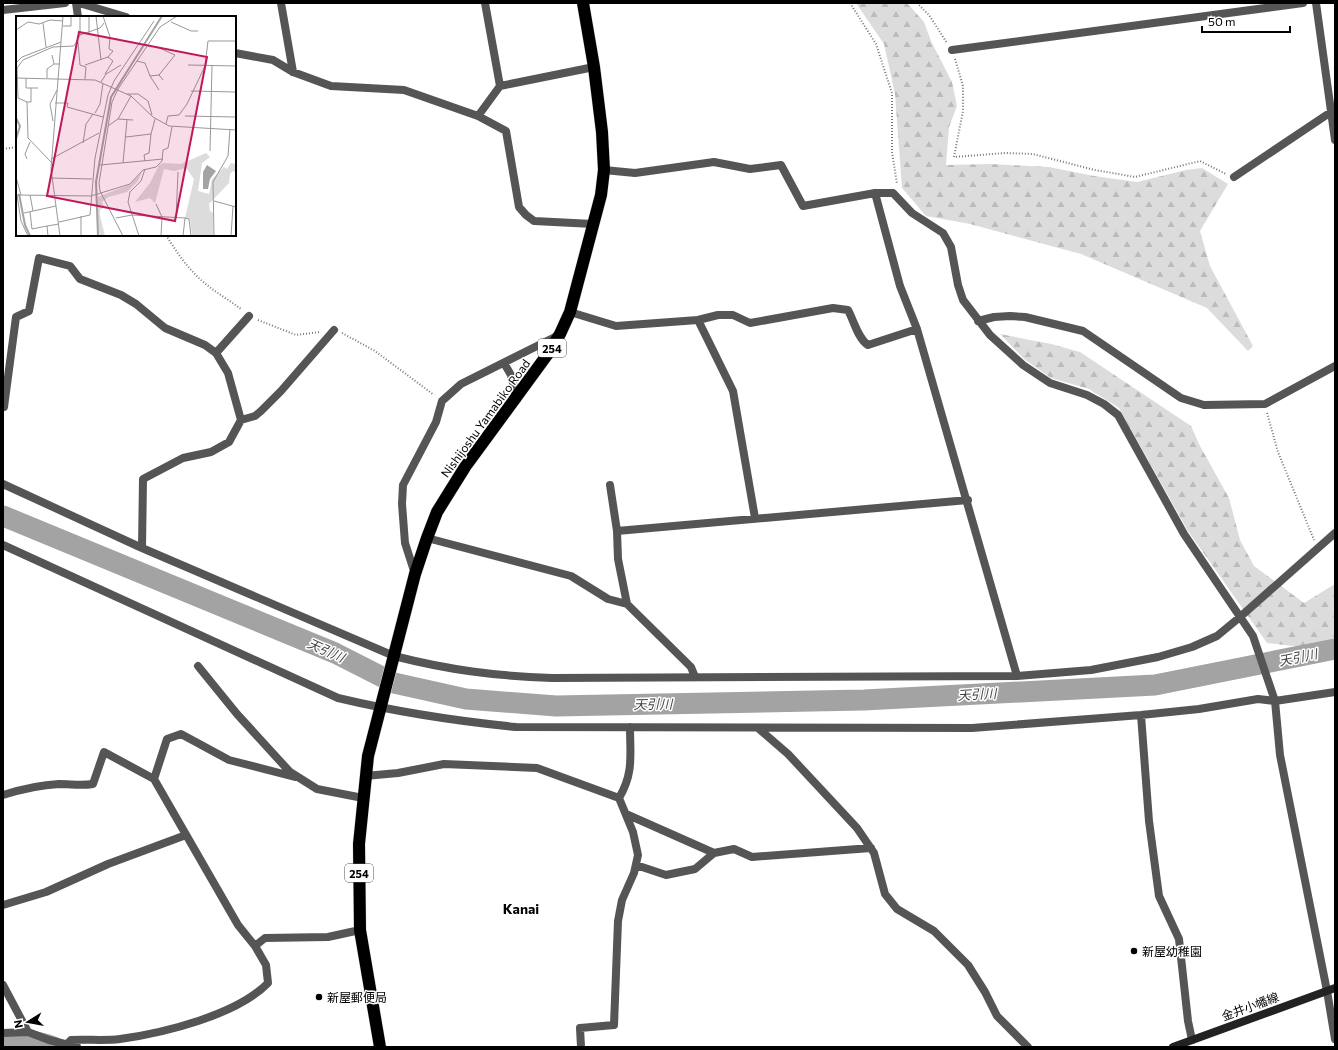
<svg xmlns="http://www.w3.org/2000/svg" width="1338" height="1050" font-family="Commissioner,'Noto Sans JP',sans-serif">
<defs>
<pattern id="forest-firs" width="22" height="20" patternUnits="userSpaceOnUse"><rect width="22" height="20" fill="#dcdcdc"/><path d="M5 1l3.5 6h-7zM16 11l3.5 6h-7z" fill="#bbb"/></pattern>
</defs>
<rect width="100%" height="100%" fill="#fff"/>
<!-- forest -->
<path fill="url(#forest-firs)" d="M856 3H907L924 22 931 41 952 82 957 106 949 127 946 165 991 164 1049 167 1094 176 1137 182 1186 170 1202 168 1228 184 1200 231 1210 266 1253 346 1248 351 1207 308 1081 254 970 224 926 216 902 188 895 94 884 44Z
M1000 334 1051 344 1080 352 1191 426 1200 446 1229 498 1240 540 1254 566 1304 603 1335 584V642L1309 648 1267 643 1188 531 1119 408 1089 389 1051 378 1024 359Z"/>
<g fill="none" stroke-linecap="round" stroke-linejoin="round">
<!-- river -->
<path stroke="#a3a3a3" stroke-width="21" d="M3 516 335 653 394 683 466 699 556 706 864 700 1155 685 1335 649
M3 1042C20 1039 38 1041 54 1047"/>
<defs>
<path id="highway" d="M380 1047 360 930 359 844 368 756 415 574 427 538 437 512 465 467 547 355 560 334 570 312 601 195 604 170 602 132 594 67 583 3"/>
</defs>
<!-- highway casing -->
<use href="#highway" stroke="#dbdbdb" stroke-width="13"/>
<!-- path -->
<path stroke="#777" stroke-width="2" stroke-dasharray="1 2" stroke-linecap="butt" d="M850 3 876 44 892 93V152L897 184
M917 3 929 15 947 43
M955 59 963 86V111L954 157 1006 153 1033 154 1095 170 1135 177 1200 161 1226 174
M3 149 17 147
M166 235C177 253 190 272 207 285 218 294 231 301 242 310
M258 320 296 335 320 332
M342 333 375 351 434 395
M1267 413 1278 452 1314 540"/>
<!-- street -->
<path stroke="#555" stroke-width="8" d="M76 3 78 17
M79 3 126 17
M281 3 293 72
M485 3 500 86
M1316 3 1335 140
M3 10 65 3
M952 50 1303 3
M235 53 273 60 293 72 331 86 404 90 478 116 506 131 519 207 526 215 534 221 593 224
M478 116 500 86 594 67
M604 170 635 173 714 162 750 169 781 165 803 206 875 193H893L912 213 943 233 951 247 958 285 963 300 990 335 1023 365 1050 383 1087 395 1104 404 1118 415 1184 534 1253 636 1275 701 1280 755 1327 991 1335 1039
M1234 177 1331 112H1335
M875 193 900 286 917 329 1017 676
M570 312 616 326 698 320
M978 321 994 317 1010 316 1025 317 1083 331 1181 398 1204 405 1265 404 1335 366
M504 363 511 375 517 399
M4 407 16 317 29 311 39 258 70 266 80 279 121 295 136 304 165 328 205 345 216 353
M241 420 255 416 261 411 281 391 334 330
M3 484 142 548 394 656C449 670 495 676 552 678L1017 676 1091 670 1158 657 1192 647 1217 636 1240 617 1335 533
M610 485 617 531 618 559 627 604 691 667 695 677
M755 518 733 391 698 320 718 315H733L750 323 833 308 848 310C854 321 858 339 868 345L917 329
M617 531 968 500
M427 538 571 576 608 599 627 604
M3 545 338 698C397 712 456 721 516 727L972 728 1141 715 1199 709 1258 699 1275 701 1335 692
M142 548 143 479 183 458 211 452 229 442 241 420 228 373 216 353 249 316
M415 574 405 543 402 504 403 485 436 422 442 401 461 384 559 335
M198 666 237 714 290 772 317 789 363 798
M1141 715 1149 821 1159 896 1179 939 1188 1021 1192 1040
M758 728 788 754 857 828 874 853 885 894 897 909 934 931 968 965 985 992 997 1016 1028 1047
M365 776 398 773 444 764 537 768 619 798
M154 779 167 739 181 734 229 760 295 777
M3 795C22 789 39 785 59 784 71 784 81 786 93 784L104 752 154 779 238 925 255 946
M626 814 714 853 734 849 752 857 871 848
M636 865 666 875 695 869 714 853
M3 905 46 892 108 864 186 835
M3 985 28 1032
M3 1033 28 1032 49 1040 77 1047
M67 1044 71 1040C87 1039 104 1041 120 1039 164 1033 237 1015 268 983L266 965 255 946 265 938 328 937 360 930
M581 1047 580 1028 614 1025 618 921 622 900 634 873 638 855 633 832 619 798C634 773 630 755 630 727"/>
<!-- secondary -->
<path stroke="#222" stroke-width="8" d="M1173 1047 1335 988"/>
<!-- highway -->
<use href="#highway" stroke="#000" stroke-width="12"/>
</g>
<!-- markers -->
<g fill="#000" stroke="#fff" stroke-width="1.5">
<circle cx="1134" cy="951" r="4"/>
<circle cx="319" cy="997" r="4"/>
</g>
<g text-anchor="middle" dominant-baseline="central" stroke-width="3" stroke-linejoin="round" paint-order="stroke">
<!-- shield labels -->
<g fill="#fff" stroke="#4c4c4c" stroke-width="1">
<rect x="538" y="339" width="28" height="18" rx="3"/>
<rect x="345" y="864" width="28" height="18" rx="3"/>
</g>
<g font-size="11" font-weight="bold" fill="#000">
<text x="552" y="348">254</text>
<text x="359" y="873">254</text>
</g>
<!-- street labels -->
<g font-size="12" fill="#000" stroke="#fff">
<text transform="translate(485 418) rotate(-54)">Nishijoshu Yamabiko Road</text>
<text transform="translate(1250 1006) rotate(-20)">金井小幡線</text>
</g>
<!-- poi labels -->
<g font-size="12" fill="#000" stroke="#fff" text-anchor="start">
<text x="1142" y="951">新屋幼稚園</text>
<text x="327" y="997">新屋郵便局</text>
</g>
<!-- water labels -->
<g font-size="13" font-style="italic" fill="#444" stroke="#fff">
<text transform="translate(326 650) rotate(24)">天引川</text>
<text transform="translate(1298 657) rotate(-11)">天引川</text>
<text transform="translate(977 694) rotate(-3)">天引川</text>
<text transform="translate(653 704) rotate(-1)">天引川</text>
</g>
<!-- quarter labels -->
<g font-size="14" font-weight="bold" fill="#000" stroke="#fff">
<text x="521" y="908">Kanai</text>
</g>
</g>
<!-- overview -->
<g transform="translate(16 16)">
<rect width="220" height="220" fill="#fff"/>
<path d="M190 137 194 141 186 147 182 175 193 178 196 163 208 151 211 153 215 147 219 148 220 139V157L217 155 214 158 213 167 193 188 194 195 197 197V220H176L174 203 169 202 178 163 170 152 158 155 148 153 139 187 134 182 119 186 134 167 143 149 147 147 165 148ZM126 155 122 165 111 176 92 181 86 186 88 191 84 194V200L89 220H84L82 213V181L115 168Z" fill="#dcdcdc"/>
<path d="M191 149 200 155 194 163 192 173H187V156Z" fill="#a3a3a3"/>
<path fill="none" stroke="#a3a3a3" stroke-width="2" d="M0 102 4 110 0 123M3 178 9 209 14 220M82 220 80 166 95 81 146 0"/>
<path fill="none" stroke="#999" stroke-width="1" d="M80 0 85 44M155 6 175 15H182M27 7 30 31M47 10H55V1M0 14 12 6 23 8 34 4 47 5M73 17V0M64 19 84 12 88 7M62 26 64 49 70 51 69 63M141 31 159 39 143 59M36 39 38 48H44M121 45 129 47 134 60 143 59 147 64M0 47 6 41 45 26M69 49 92 41 97 35 93 33 94 21 87 0M172 49 220 50M89 58 97 45 92 41M134 60 143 74M0 62 79 64 115 80 137 101 153 110 220 114M10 62V72H22M31 62V53L38 48M85 66 90 58 105 49M175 75 220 76M111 78H122L132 85 136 99M11 86H15V72M39 87H52L51 91 87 101M79 97 84 88 87 67M169 100 220 101M102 103 115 80M37 105 34 88 41 74M150 108 152 100 163 99 171 88 189 50 192 25H220M92 110 102 103 117 104M135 118 139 103M110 121 135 118 133 137 128 139 129 145M67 127 70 108 77 98M194 135 196 50M11 143 9 138 14 126M35 143 83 117M35 146 12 122 11 86 2 82 1 52 7 44 37 31 58 30 64 19V0M107 147 111 104M84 149 147 143M0 161 5 179M35 162 76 163M0 179 75 180 114 168 127 154 140 151 146 145 147 134 152 132 156 111M1 179 5 205 12 220M14 179 17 195M198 185 220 191M140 188 146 201 145 220M14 196 16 213 31 210M8 197 40 190M65 200V220M100 202 116 199 169 202 167 220M160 202 162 156M169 202 173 203 175 220M43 206 74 199 79 142 92 79 98 65 138 5M32 220 31 210 43 208M44 220 35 153 47 0M107 220 84 175 83 167 96 86 102 73 144 11 161 0M123 220 112 186 114 176 125 165 129 153M198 220 197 166 212 140 214 113M215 220 217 190"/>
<path fill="#c2185b" fill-opacity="0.15" stroke="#c2185b" stroke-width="2" d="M63 16 191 41 159 205 31 180Z"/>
<rect width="220" height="220" fill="none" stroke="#000" stroke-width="2"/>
</g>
<!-- border -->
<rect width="1338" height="1050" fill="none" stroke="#000000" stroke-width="8"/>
<!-- north arrow -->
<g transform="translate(28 1022) rotate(259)" stroke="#ffffff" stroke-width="3" paint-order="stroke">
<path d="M0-3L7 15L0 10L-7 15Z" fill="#000000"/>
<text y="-6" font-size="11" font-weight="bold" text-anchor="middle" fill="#000000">N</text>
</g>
<!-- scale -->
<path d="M1202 26v6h88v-6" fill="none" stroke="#000000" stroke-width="2"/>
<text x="1208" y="26" font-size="12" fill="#000000" stroke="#ffffff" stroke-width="3" paint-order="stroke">50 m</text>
</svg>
